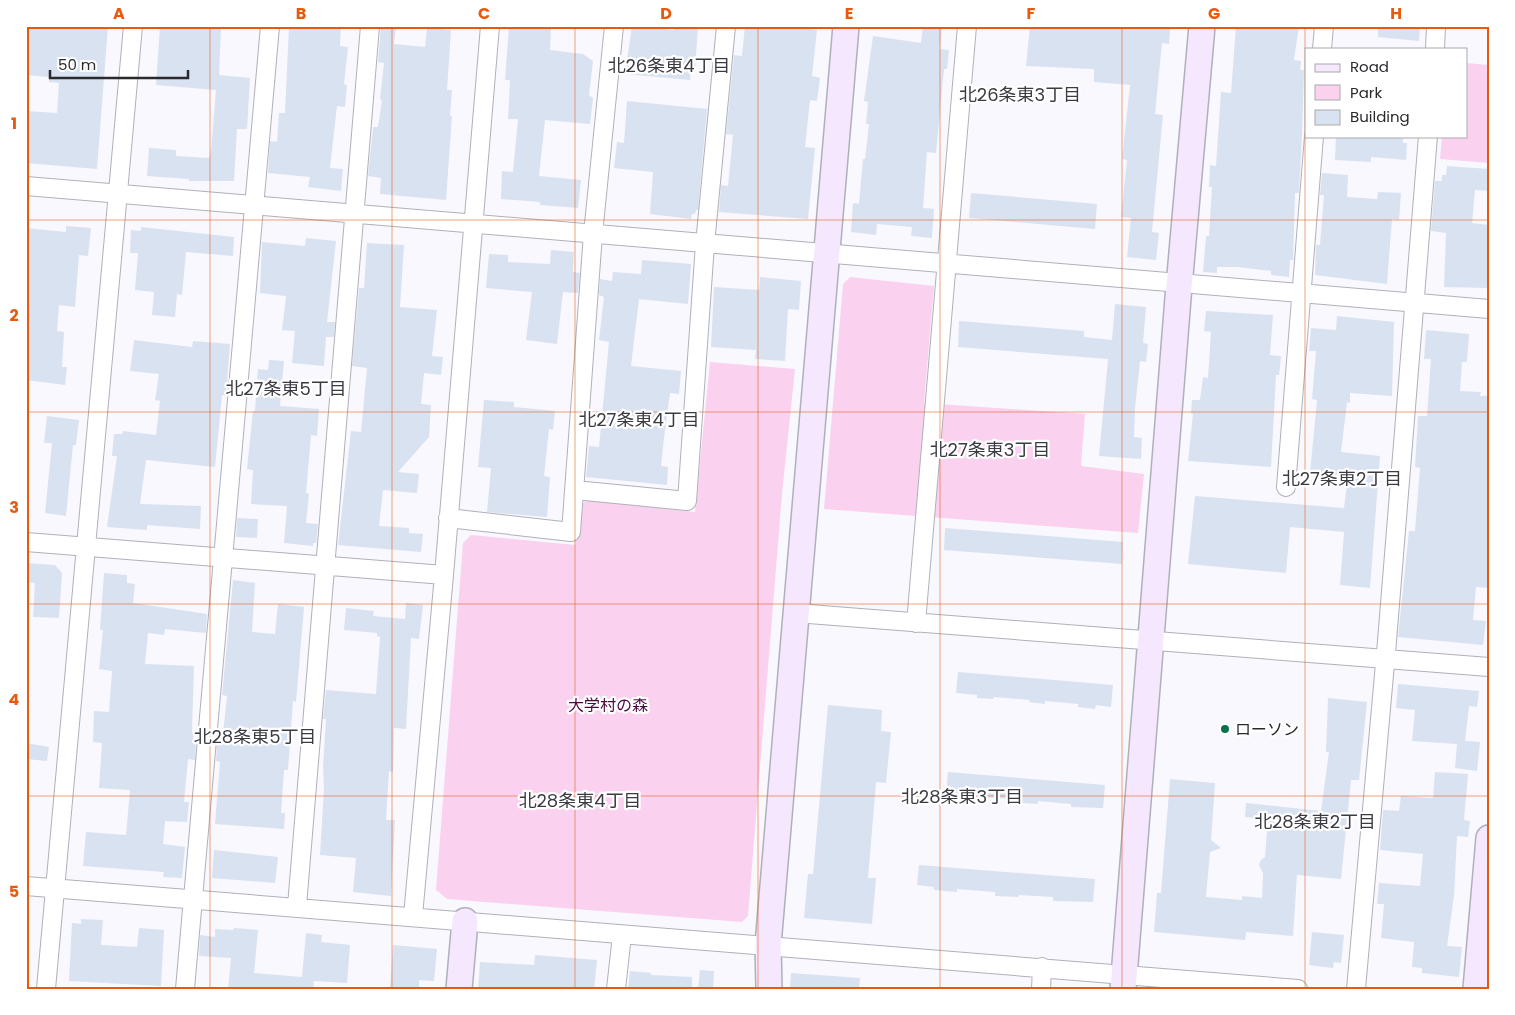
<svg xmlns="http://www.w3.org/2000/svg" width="1515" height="1015" font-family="Poppins,'Noto Sans JP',sans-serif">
<rect width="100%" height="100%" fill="#f8f8fe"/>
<!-- green -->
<path fill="#fad2ef" d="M1466 63 1489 65V163L1440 159 1442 136H1466Z
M850 277 934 286 924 403 1085 414 1081 466 1144 474 1138 533 824 509 843 284Z
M710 362 795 369 782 494 748 916 742 922 447 899 436 890 463 543 471 535 575 545 578 507 587 500 695 512Z"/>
<!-- building -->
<path fill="#d9e2f1" d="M26 26H108L97 169 26 163V111L57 113 59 83 49 82V77L26 75Z
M160 26H221L219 75 250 78 247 129H237L234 181H189V179L147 176 149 148 176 150V156L209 158 211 150 216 90 156 85Z
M289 26H341L340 46 348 47 344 84 347 85 345 107 337 106 330 168 343 169 341 191 308 187 310 177 268 173 270 141 277 142 279 113H285Z
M381 26H396L394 44 425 47 427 28 451 30 447 90H452L450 116H452L446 200 380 194 381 178 368 176 373 127H378L382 100 380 99 384 63 378 62Z
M509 26H551L550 50 583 54 593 61 589 95 593 98 590 124 545 120 539 176 581 180 578 208 540 205V202L501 199 502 171 513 172 518 119H508L510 80H505Z
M632 26 674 30V26H698L695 69 691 68 690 80 625 74Z
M745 26H784L817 30 812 76 820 78 817 101 810 100 805 147 815 148 808 219 719 212 721 185 728 186 733 135 726 134 734 55 742 56Z
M923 26H942L940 49 949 50 947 69H944L936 153 927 152 923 208 934 209 932 238 911 236 912 227 877 224 876 235 851 232 853 203 859 204 863 159H865L869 124H866L868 102 864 101 873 36 921 43Z
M1030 26 1170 28 1169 44 1162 43 1155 114 1163 115 1152 232 1159 233 1156 260 1127 257 1131 218 1121 217 1127 160 1122 159 1130 85 1094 82V69L1026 66Z
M1236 26H1299L1294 60 1301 61 1300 70H1304L1302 133 1299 193H1295L1293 260H1290L1289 277 1271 275V271L1238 267H1217V273L1203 272 1206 236H1209L1212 187H1209L1210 165 1216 166 1221 92 1231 93Z
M1378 26H1420L1419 41 1378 37Z
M627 101 707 109 698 210H696L695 214H692L691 219 650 214 653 172 614 168 617 142 624 143Z
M1336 136 1384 138V136H1403V143H1407L1406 160 1371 157V162L1335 160Z
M1447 166 1489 169V191L1475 190 1472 223 1489 225V288L1444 287 1446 233 1431 231 1435 181H1442V175H1446Z
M1322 173 1348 175 1347 197 1377 199 1378 192 1401 193 1399 220 1392 219 1387 284 1315 275 1316 245H1320L1324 195H1320Z
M971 193 1097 204 1095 229 969 218Z
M66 226 91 228 88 256 79 255 75 307 59 305 57 331 64 332 62 367H67L65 385 26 380V228L66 232Z
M141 227 234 237 233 256 186 252 182 295 177 294 175 317 152 315 154 292 135 290 138 253H130L131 230 141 231Z
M306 238 336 241 327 322H335L334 337H326L324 366 292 363 295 331 282 330 286 296 260 293 262 242 305 246Z
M367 243 404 245 400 307 437 310 432 356 443 357 441 375 424 373 421 404 431 405 429 437 398 472 419 474 417 493 383 490 379 526 409 528V533L423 534 421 552 338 545 351 431 361 432 367 368 352 366 359 288H364Z
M551 250 574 252 573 272 580 273 578 293 563 292 557 344 526 340 532 292 486 288 489 254 508 255V262L550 264Z
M642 260 691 264 688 304 639 299 631 366 681 371 679 394 670 393 664 438 661 466 668 467 667 485 586 477 589 446 599 447 609 342 599 340 604 297 599 295 600 279 612 281 613 272 641 274Z
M760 277 801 281 799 310 788 309 785 361 755 359 756 350 711 347 714 287 759 290Z
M1115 304 1146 307 1143 343 1148 344 1146 362 1140 361 1135 408 1134 437 1142 438 1141 459 1099 456 1108 359 958 347 959 321 1084 331V337L1112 340Z
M1206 311 1273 315 1270 355 1281 356 1279 375H1276L1271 467 1188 461 1193 414H1191L1192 400H1200L1203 377 1208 378 1211 332 1204 331Z
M1337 316 1394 322 1392 396 1350 393V403L1347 402 1341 452 1380 456 1370 588 1340 585 1344 532 1290 527 1286 573 1188 564 1195 496 1344 508 1348 476 1310 473 1317 400 1312 399 1316 351H1309L1311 328 1336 330Z
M1426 330 1469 334 1467 362H1462L1460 391 1481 392 1480 396H1489V588L1476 587 1473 620 1486 621 1483 645 1398 637 1409 531H1415L1420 468 1415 467 1418 416H1427L1431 359H1424Z
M134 340 192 347 193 341 230 344 226 396 222 395 215 467 146 460 140 504 201 506 200 529 147 525V530L107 527 117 456H112L114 434H122L123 431 156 435 160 401 155 400 159 374 130 371Z
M269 360 284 361 280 406 319 409 317 436 311 435 306 493 309 494 306 523 318 524 316 543H313V546L284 543 287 506 251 504 253 470 247 469 253 411H255L258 369 268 370Z
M484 400 514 402V407L555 411 553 430 549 429 544 476 550 477 547 517 487 512 491 468 478 467Z
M47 416 79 420 76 445H73L66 516 45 513 52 443H44Z
M237 518 258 519 257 538 236 537Z
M945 528 1123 542 1122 564 944 550Z
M26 563 55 565 62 573 59 618 33 617 35 583 26 582Z
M104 573 127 575V583L135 584 133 603 207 614 206 633 165 629 164 635 148 633 145 664 194 666 192 732H194L193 741 196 742 195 760 188 759 184 802H189L187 822 165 821 163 844 185 847 182 878 163 877 164 872 83 866 86 832 126 835 130 790 99 788 102 743 93 742 94 711 109 712 112 671 99 669 103 630H100Z
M233 580 255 583 252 632 275 634 278 604 304 607 296 702 293 701 288 770H284L281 813H285L284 829 215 824 220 762 216 761 217 743H222L227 696 222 695Z
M406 603 423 605 419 639 411 638 406 729 394 728 393 772 389 771 386 820H395L391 896 353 892 356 858 320 855 324 789 323 766 326 719H323L326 690 376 694 380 637 377 636V633L344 630 346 608 374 611 373 616 405 619Z
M958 672 1113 685 1111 707 1096 705 1095 709 1078 707V704L1045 701V704L1029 702 1030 700 994 697 993 699 977 698V695L956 693Z
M1398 684 1479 691 1477 707 1469 706 1465 741 1480 742 1477 771 1455 768 1457 744 1412 741 1415 710 1396 708Z
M1328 698 1367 702 1359 780H1351L1341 879 1297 875 1293 936 1246 932 1245 940 1154 932 1157 893H1161L1170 779 1215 783 1211 840 1221 848 1210 852 1206 897 1242 900V896L1262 898 1263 873 1259 865 1261 860 1265 857 1268 819 1245 817 1246 803 1321 811 1329 752H1326Z
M828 705 882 710 881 731 891 732 886 783 876 782 868 878H876L872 924 804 918 808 874H813Z
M26 743 49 747 47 761 26 759Z
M948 772 1105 785 1103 808 1071 807V804L1038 801V804L1021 803V800L984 797 983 800 968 799 969 796 946 794Z
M1435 772 1468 774 1464 820 1470 821 1468 837 1457 836 1454 896 1447 946 1462 947 1459 977 1422 973V968L1412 967 1414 942 1381 938 1384 904H1377L1379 883 1420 886 1423 854 1380 850 1383 810 1399 811 1401 796 1433 798Z
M214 850 278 857 275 883 212 878Z
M919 865 1095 879 1093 902 1053 901V897L1019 895 1018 897 995 896V892L957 889V892L934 890V887L917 885Z
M81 919 103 920 101 945 137 947 139 928 164 930 161 986 69 981 72 923 81 924Z
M234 928 258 930 254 973 302 977 306 933 322 935 321 942 350 945 347 983 314 981 313 989H228L231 958 199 956 200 935 215 937V929L233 930Z
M1312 932 1344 935 1341 963 1334 962 1333 968 1309 965Z
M393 945 437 949 434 981 419 980V989H390Z
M535 955 597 960 594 989H478L480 962 534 965Z
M700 970 714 971 713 989H698Z
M630 971 651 973V975L692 977V989H628Z
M791 973 860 978 859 989H790Z"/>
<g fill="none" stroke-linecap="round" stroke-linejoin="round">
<defs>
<path id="street" d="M1322 49 1324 26
M1435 49 1436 26
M26 186 1489 309
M1286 487 1314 136
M575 490 687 501 705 244 726 26
M448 518 571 532 593 234 614 26
M26 542 444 575
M796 613 1489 667
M916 623 967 26
M26 886 1298 989
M297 906 370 26
M413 916 444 575 490 26
M46 989 133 26
M185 989 270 26
M616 989 622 935
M1041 989 1042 967
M1356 989 1387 641 1428 136"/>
<path id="secondary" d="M459 989 465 921
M769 989 768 945 846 26
M1123 989 1178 298 1202 26
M1476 989 1489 838"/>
</defs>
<!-- street casing -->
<use href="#street" stroke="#b0b0ba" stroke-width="20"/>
<!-- secondary casing -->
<use href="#secondary" stroke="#b0b0ba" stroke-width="28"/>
<!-- street -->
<use href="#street" stroke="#fff" stroke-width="18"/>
<!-- secondary -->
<use href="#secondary" stroke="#f4e7fe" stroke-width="25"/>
</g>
<!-- grid -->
<path fill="none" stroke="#e8590c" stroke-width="1" stroke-opacity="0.55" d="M210 26V989M392 26V989M575 26V989M758 26V989M940 26V989M1122 26V989M1305 26V989M26 220H1489M26 412H1489M26 604H1489M26 796H1489"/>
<!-- markers -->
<circle fill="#04734c" stroke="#fff" stroke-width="2" cx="1225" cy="729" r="5"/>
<g text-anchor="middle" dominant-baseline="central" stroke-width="4.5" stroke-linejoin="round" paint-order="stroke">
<!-- park labels -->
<g font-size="16" fill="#4c0b42" stroke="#fff">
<text x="608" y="705">大学村の森</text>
</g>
<!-- poi labels -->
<g font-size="16" fill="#2a2a2e" stroke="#fff" text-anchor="start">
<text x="1235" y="729">ローソン</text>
</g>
<!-- neighbourhood labels -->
<g font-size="18" fill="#3b3b43" stroke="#fff">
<text x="669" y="65">北26条東4丁目</text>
<text x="1020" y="94">北26条東3丁目</text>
<text x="286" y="388">北27条東5丁目</text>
<text x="639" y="419">北27条東4丁目</text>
<text x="990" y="449">北27条東3丁目</text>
<text x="1342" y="478">北27条東2丁目</text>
<text x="255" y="736">北28条東5丁目</text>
<text x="962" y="796">北28条東3丁目</text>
<text x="580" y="800">北28条東4丁目</text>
<text x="1315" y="821">北28条東2丁目</text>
</g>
</g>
<!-- border -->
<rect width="1515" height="1015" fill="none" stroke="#ffffff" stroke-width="55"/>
<!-- legend -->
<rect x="1305" y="48" width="162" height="90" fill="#ffffff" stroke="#aaaaab"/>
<rect x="1315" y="64" width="25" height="8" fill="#f4e7fe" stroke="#aaaaab"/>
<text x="1350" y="72" font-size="15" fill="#2a2a2e">Road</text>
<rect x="1315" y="85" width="25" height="15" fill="#fad2ef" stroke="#aaaaab"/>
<text x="1350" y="98" font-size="15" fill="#2a2a2e">Park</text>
<rect x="1315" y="110" width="25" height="15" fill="#d9e2f1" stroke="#aaaaab"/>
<text x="1350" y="122" font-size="15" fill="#2a2a2e">Building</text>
<!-- scale -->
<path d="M50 70v8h138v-8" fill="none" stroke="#2a2a2e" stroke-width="2.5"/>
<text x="58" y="70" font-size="15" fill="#2a2a2e" stroke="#ffffff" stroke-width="4" paint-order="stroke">50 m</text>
<rect x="28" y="28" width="1460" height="960" fill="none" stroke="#e8590c" stroke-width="2"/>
<g font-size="16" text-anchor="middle" font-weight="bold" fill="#e8590c">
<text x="119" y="19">A</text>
<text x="301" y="19">B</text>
<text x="484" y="19">C</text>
<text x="666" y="19">D</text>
<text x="849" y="19">E</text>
<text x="1031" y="19">F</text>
<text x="1214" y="19">G</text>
<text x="1396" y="19">H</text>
<text x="14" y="129">1</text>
<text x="14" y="321">2</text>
<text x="14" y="513">3</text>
<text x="14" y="705">4</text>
<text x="14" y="897">5</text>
</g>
</svg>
